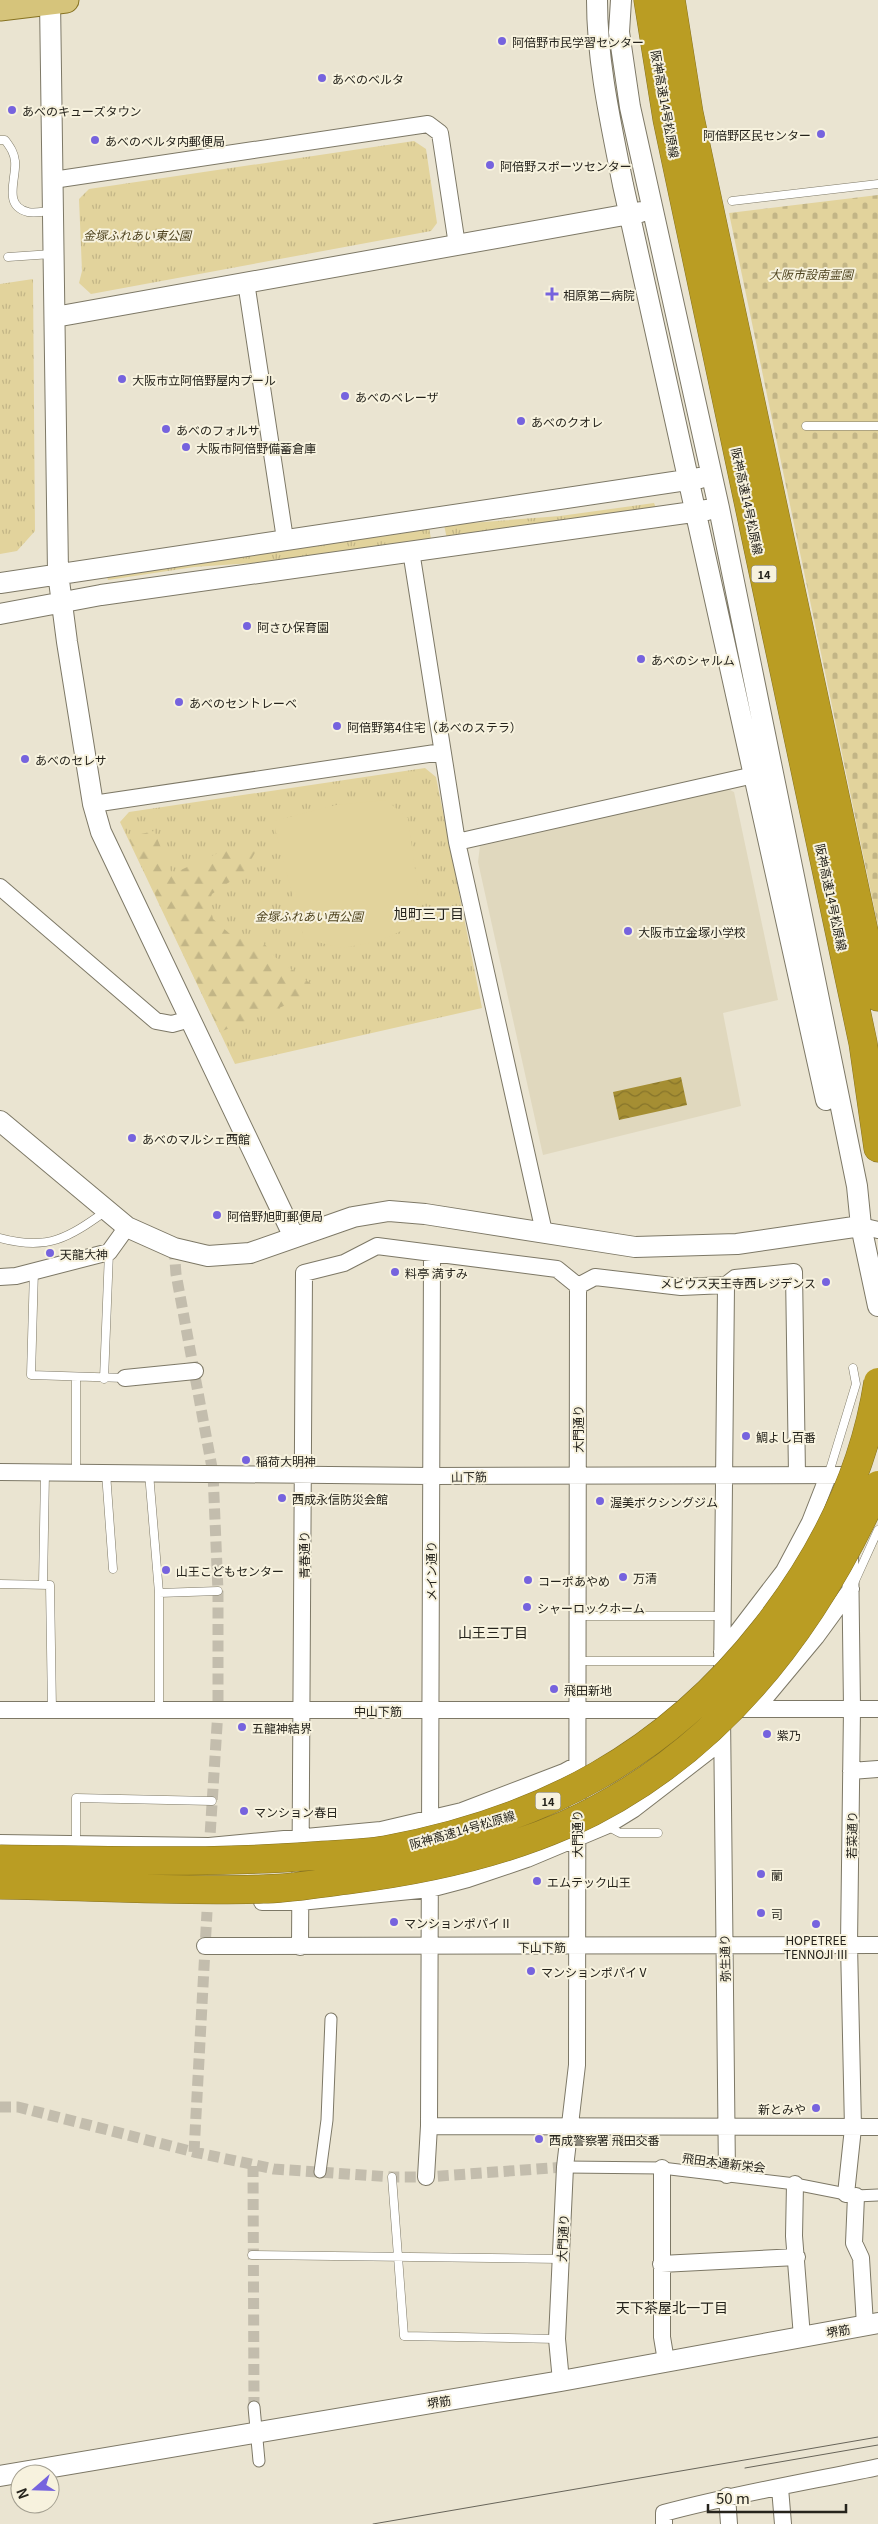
<svg xmlns="http://www.w3.org/2000/svg" width="878" height="2524" font-family="Georgia,'Noto Sans JP',serif">
<defs>
<pattern id="grass-tufts" width="24" height="20" patternUnits="userSpaceOnUse" patternTransform="scale(1.25)"><rect width="24" height="20" fill="#e2d39c"/><path d="M3 7l-1-3M5 7V3M7 7l1-3M15 17l-1-3M17 17v-4M19 17l1-3" fill="none" stroke="#c2b586"/></pattern>
<pattern id="forest-firs" width="22" height="20" patternUnits="userSpaceOnUse" patternTransform="scale(1.25)"><rect width="22" height="20" fill="#e2d39c"/><path d="M5 1l3.5 6h-7zM16 11l3.5 6h-7z" fill="#c2b586"/></pattern>
<pattern id="cemetery-stones" width="16" height="16" patternUnits="userSpaceOnUse" patternTransform="scale(1.25)"><rect width="16" height="16" fill="#e2d39c"/><path d="M2 7V4a2 2 0 0 1 4 0v3zM10 15v-3a2 2 0 0 1 4 0v3z" fill="#c2b586"/></pattern>
<pattern id="water-waves" width="16" height="10" patternUnits="userSpaceOnUse" patternTransform="scale(1.25)"><rect width="16" height="10" fill="#a58e33"/><path d="M0 5q4-4 8 0t8 0" fill="none" stroke="#86742a"/></pattern>
</defs>
<rect width="100%" height="100%" fill="#eae4d1"/>
<!-- built -->
<path fill="#e0d8be" d="M728 789 734 792 778 1000 723 1013 741 1106 543 1155 478 862 480 846Z"/>
<!-- grass -->
<path fill="url(#grass-tufts)" d="M414 141 426 149 437 223 431 231 91 294 79 283 82 271 79 199 89 189Z
M33 279 35 531 17 551 0 554V284Z
M654 503 656 508 447 539 444 525 560 516Z
M429 527 431 539 294 560 194 567 108 580 106 573Z
M425 768 436 777 482 1008 235 1064 120 822 129 812Z"/>
<!-- forest -->
<path fill="url(#forest-firs)" d="M154 831 172 874C193 865 236 839 256 851L244 872 212 894 209 902 213 919 230 934 259 937 275 957 315 987 313 994 220 1032 128 837Z"/>
<!-- cemetery -->
<path fill="url(#cemetery-stones)" d="M878 195V926L729 213Z"/>
<!-- garden -->
<path fill="#e2d39c" d="M386 800 408 818 418 891 410 927 379 941 343 948 304 939 273 821 336 805Z"/>
<!-- water -->
<path fill="url(#water-waves)" d="M681 1077 687 1105 619 1120 613 1092Z"/>
<g fill="none" stroke-linecap="round" stroke-linejoin="round">
<!-- pedestrian-tunnel -->
<path stroke="#c3bdad" stroke-width="11" stroke-dasharray="11 5.5" stroke-linecap="butt" d="M174 1248 176 1274 213 1473 218 1591V1710L210 1836
M0 2107H18L194 2152 274 2169 392 2177H426L565 2167
M194 2152 207 1912
M253 2166 254 2407"/>
<defs>
<path id="service" d="M0 140H5C10 147 14 152 15 161 17 178 2 206 28 212 35 214 45 211 52 211
M732 201 878 184
M8 257 52 254
M806 426H878
M0 1238C48 1251 68 1238 106 1211
M34 1270 31 1375 125 1378
M76 1377V1473
M104 1379 109 1252
M106 1473 113 1569
M149 1473 159 1593V1709
M828 1476 856 1384 853 1368
M854 1583 878 1530
M0 1584 50 1585 52 1710
M43 1585 45 1473
M159 1593 218 1591
M578 1616H723
M577 1661H722
M607 1826 620 1833H658
M76 1844V1798L212 1801
M392 2177 404 2336 557 2339
M252 2255 561 2259"/>
<path id="pedestrian" d="M565 2167 662 2168 795 2184 856 2196 878 2195
M320 2172 327 2120 331 2019
M254 2407 259 2461"/>
<path id="minor" d="M53 180 428 124 440 133 457 245
M246 282 285 539
M411 551 457 842 544 1232
M93 804 442 752
M457 842 754 775
M0 887 156 1021 172 1024 190 1019
M861 1226 878 1230
M432 1254 429 2126 878 2127
M0 1277 16 1276 109 1252 127 1227
M125 1378 195 1371
M0 1472 431 1476 860 1475
M722 1652 784 1571 810 1522 828 1476
M722 1681 726 1285
M727 1709H878
M756 1709 816 1637 851 1589
M0 1710H688
M722 1715 727 2175
M851 1771 878 1769
M0 1843 209 1846 381 1830 462 1811 564 1772 577 1765
M262 1902H300L430 1889 468 1879 527 1859 608 1825 634 1809 722 1741
M205 1946 878 1945
M300 1947 304 1273 344 1263 377 1246 557 1269 578 1286 595 1277 681 1287 726 1285 735 1278 794 1272 797 1475
M662 2168V2337L666 2361
M426 2177 429 2126
M795 2184 794 2236 802 2337
M846 2194 853 2128 849 1944 852 1709 850 1549
M856 2196 854 2243 861 2258 865 2325
M661 2264 797 2257
M561 2381 557 2339 565 2167 577 2065 578 1286
M780 2488 783 2524
M727 2496 729 2524
M664 2524V2513C734 2494 806 2482 878 2467"/>
<path id="tertiary" d="M50 0 58 573 67 642 93 804 101 832 294 1237
M597 0C597 63 611 124 623 185L826 1100
M621 0 619 32 630 107 719 508 857 1186 861 1226 878 1306
M55 317 641 212
M0 583 700 478
M0 614 101 595 707 510
M0 1121 127 1227 174 1248 208 1256 250 1253 353 1217 389 1211 425 1214 635 1247 737 1244 861 1226
M0 2476 561 2381 878 2323"/>
<path id="primary" d="M0 8 66 0"/>
<path id="motorway" d="M648 0 667 119 863 1043 878 1148
M671 0 689 113 878 997"/>
</defs>
<!-- service casing -->
<use href="#service" stroke="#7d7866" stroke-width="9"/>
<!-- pedestrian casing -->
<use href="#pedestrian" stroke="#7d7866" stroke-width="13"/>
<!-- minor casing -->
<use href="#minor" stroke="#7d7866" stroke-width="18"/>
<!-- tertiary casing -->
<use href="#tertiary" stroke="#7d7866" stroke-width="22"/>
<!-- primary casing -->
<use href="#primary" stroke="#867221" stroke-width="27"/>
<!-- motorway casing -->
<use href="#motorway" stroke="#867221" stroke-width="29"/>
<!-- service -->
<use href="#service" stroke="#fff" stroke-width="8"/>
<!-- pedestrian -->
<use href="#pedestrian" stroke="#fff" stroke-width="11"/>
<!-- minor -->
<use href="#minor" stroke="#fff" stroke-width="16"/>
<!-- tertiary -->
<use href="#tertiary" stroke="#fff" stroke-width="20"/>
<!-- primary -->
<use href="#primary" stroke="#d6c47b" stroke-width="25"/>
<!-- motorway -->
<use href="#motorway" stroke="#ba9d23" stroke-width="28"/>
<!-- tram -->
<path stroke="#68655a" stroke-width="1" d="M745 2468 878 2445
M373 2524 878 2437"/>
<defs>
<path id="motorway-bridge" d="M0 1859C104 1860 209 1864 312 1856 336 1854 361 1854 385 1850 542 1821 667 1755 766 1628 822 1556 864 1473 878 1382
M0 1885C87 1886 176 1892 263 1889 291 1889 319 1883 347 1880 421 1871 496 1855 565 1825 715 1758 813 1631 878 1485"/>
</defs>
<!-- motorway-bridge casing -->
<use href="#motorway-bridge" stroke="#867221" stroke-width="29" stroke-linecap="butt"/>
<!-- motorway-bridge -->
<use href="#motorway-bridge" stroke="#ba9d23" stroke-width="28"/>
</g>
<!-- markers -->
<g fill="#7663de" stroke="#f7f2de" stroke-width="2">
<circle cx="502" cy="41" r="5"/>
<circle cx="322" cy="78" r="5"/>
<circle cx="12" cy="110" r="5"/>
<circle cx="821" cy="134" r="5"/>
<circle cx="95" cy="140" r="5"/>
<circle cx="490" cy="165" r="5"/>
<path d="M549.5 286.5h5v5h5v5h-5v5h-5v-5h-5v-5h5z"/>
<circle cx="122" cy="379" r="5"/>
<circle cx="345" cy="396" r="5"/>
<circle cx="521" cy="421" r="5"/>
<circle cx="166" cy="429" r="5"/>
<circle cx="186" cy="447" r="5"/>
<circle cx="247" cy="626" r="5"/>
<circle cx="641" cy="659" r="5"/>
<circle cx="179" cy="702" r="5"/>
<circle cx="337" cy="726" r="5"/>
<circle cx="25" cy="759" r="5"/>
<circle cx="628" cy="931" r="5"/>
<circle cx="132" cy="1138" r="5"/>
<circle cx="217" cy="1215" r="5"/>
<circle cx="50" cy="1253" r="5"/>
<circle cx="395" cy="1272" r="5"/>
<circle cx="826" cy="1282" r="5"/>
<circle cx="746" cy="1436" r="5"/>
<circle cx="246" cy="1460" r="5"/>
<circle cx="282" cy="1498" r="5"/>
<circle cx="600" cy="1501" r="5"/>
<circle cx="166" cy="1570" r="5"/>
<circle cx="623" cy="1577" r="5"/>
<circle cx="528" cy="1580" r="5"/>
<circle cx="527" cy="1607" r="5"/>
<circle cx="554" cy="1689" r="5"/>
<circle cx="242" cy="1727" r="5"/>
<circle cx="767" cy="1734" r="5"/>
<circle cx="244" cy="1811" r="5"/>
<circle cx="761" cy="1874" r="5"/>
<circle cx="537" cy="1881" r="5"/>
<circle cx="761" cy="1913" r="5"/>
<circle cx="394" cy="1922" r="5"/>
<circle cx="816" cy="1924" r="5"/>
<circle cx="531" cy="1971" r="5"/>
<circle cx="816" cy="2108" r="5"/>
<circle cx="539" cy="2139" r="5"/>
</g>
<g text-anchor="middle" dominant-baseline="central" stroke-width="4" stroke-linejoin="round" paint-order="stroke">
<!-- shield labels -->
<g fill="#f7f2de" stroke="#646156" stroke-width="1">
<rect x="751.5" y="565.5" width="25" height="17" rx="4"/>
<rect x="535.5" y="1792.5" width="25" height="17" rx="4"/>
</g>
<g font-size="11" font-weight="bold" fill="#25231c">
<text x="764" y="574">14</text>
<text x="548" y="1801">14</text>
</g>
<!-- poi labels -->
<g font-size="12" fill="#25231c" stroke="#f7f2de" text-anchor="start">
<text x="512" y="41">阿倍野市民学習センター</text>
<text x="332" y="78">あべのベルタ</text>
<text x="22" y="110">あべのキューズタウン</text>
<text x="811" y="134" text-anchor="end">阿倍野区民センター</text>
<text x="105" y="140">あべのベルタ内郵便局</text>
<text x="500" y="165">阿倍野スポーツセンター</text>
<text x="563" y="294">相原第二病院</text>
<text x="132" y="379">大阪市立阿倍野屋内プール</text>
<text x="355" y="396">あべのベレーザ</text>
<text x="531" y="421">あべのクオレ</text>
<text x="176" y="429">あべのフォルサ</text>
<text x="196" y="447">大阪市阿倍野備蓄倉庫</text>
<text x="257" y="626">阿さひ保育園</text>
<text x="651" y="659">あべのシャルム</text>
<text x="189" y="702">あべのセントレーベ</text>
<text x="347" y="726">阿倍野第4住宅（あべのステラ）</text>
<text x="35" y="759">あべのセレサ</text>
<text x="638" y="931">大阪市立金塚小学校</text>
<text x="142" y="1138">あべのマルシェ西館</text>
<text x="227" y="1215">阿倍野旭町郵便局</text>
<text x="60" y="1253">天龍大神</text>
<text x="405" y="1272">料亭 満すみ</text>
<text x="816" y="1282" text-anchor="end">メビウス天王寺西レジデンス</text>
<text x="756" y="1436">鯛よし百番</text>
<text x="256" y="1460">稲荷大明神</text>
<text x="292" y="1498">西成永信防災会館</text>
<text x="610" y="1501">渥美ボクシングジム</text>
<text x="176" y="1570">山王こどもセンター</text>
<text x="633" y="1577">万清</text>
<text x="538" y="1580">コーポあやめ</text>
<text x="537" y="1607">シャーロックホーム</text>
<text x="564" y="1689">飛田新地</text>
<text x="252" y="1727">五龍神結界</text>
<text x="777" y="1734">紫乃</text>
<text x="254" y="1811">マンション春日</text>
<text x="771" y="1874">蘭</text>
<text x="547" y="1881">エムテック山王</text>
<text x="771" y="1913">司</text>
<text x="404" y="1922">マンションポパイⅡ</text>
<text x="816" y="1939" text-anchor="middle">HOPETREE<tspan x="816" dy="14">TENNOJI Ⅲ</tspan></text>
<text x="541" y="1971">マンションポパイⅤ</text>
<text x="806" y="2108" text-anchor="end">新とみや</text>
<text x="549" y="2139">西成警察署 飛田交番</text>
</g>
<!-- street labels -->
<g font-size="12" fill="#25231c" stroke="#f7f2de">
<text transform="translate(666 104) rotate(80)">阪神高速14号松原線</text>
<text transform="translate(748 501) rotate(78)">阪神高速14号松原線</text>
<text transform="translate(832 897) rotate(78)">阪神高速14号松原線</text>
<text transform="translate(577 1429) rotate(-90)">大門通り</text>
<text transform="translate(469 1476) rotate(-1)">山下筋</text>
<text transform="translate(303 1555) rotate(-90)">青春通り</text>
<text transform="translate(430 1571) rotate(-90)">メイン通り</text>
<text x="378" y="1710">中山下筋</text>
<text transform="translate(462 1829) rotate(-16)">阪神高速14号松原線</text>
<text transform="translate(576 1834) rotate(-90)">大門通り</text>
<text transform="translate(851 1835) rotate(-89)">若菜通り</text>
<text x="542" y="1946">下山下筋</text>
<text transform="translate(724 1958) rotate(-91)">弥生通り</text>
<text transform="translate(724 2162) rotate(7)">飛田本通新栄会</text>
<text transform="translate(562 2238) rotate(-87)">大門通り</text>
<text transform="translate(838 2330) rotate(-10)">堺筋</text>
<text transform="translate(439 2401) rotate(-9)">堺筋</text>
</g>
<!-- park labels -->
<g font-size="12" font-style="italic" fill="#504520" stroke="#f7f2de">
<text x="137" y="234">金塚ふれあい東公園</text>
<text x="811" y="273">大阪市設南霊園</text>
<text x="309" y="915">金塚ふれあい西公園</text>
</g>
<!-- neighbourhood labels -->
<g font-size="14" fill="#25231c" stroke="#f7f2de">
<text x="429" y="913">旭町三丁目</text>
<text x="493" y="1632">山王三丁目</text>
<text x="672" y="2307">天下茶屋北一丁目</text>
</g>
</g>
<!-- north arrow -->
<g transform="translate(35 2489) rotate(250)"><circle r="24" fill="#f7f2de" stroke="#a39f90"/>
<path d="M0-4L9 19L0 12L-9 19Z" fill="#7663de"/>
<text y="-8" font-size="14" font-weight="bold" text-anchor="middle" fill="#25231c">N</text>
</g>
<!-- scale -->
<path d="M708 2504v8h138v-8" fill="none" stroke="#25231c" stroke-width="2.5"/>
<text x="716" y="2504" font-size="15" fill="#25231c" stroke="#f7f2de" stroke-width="4" paint-order="stroke">50 m</text>
</svg>
